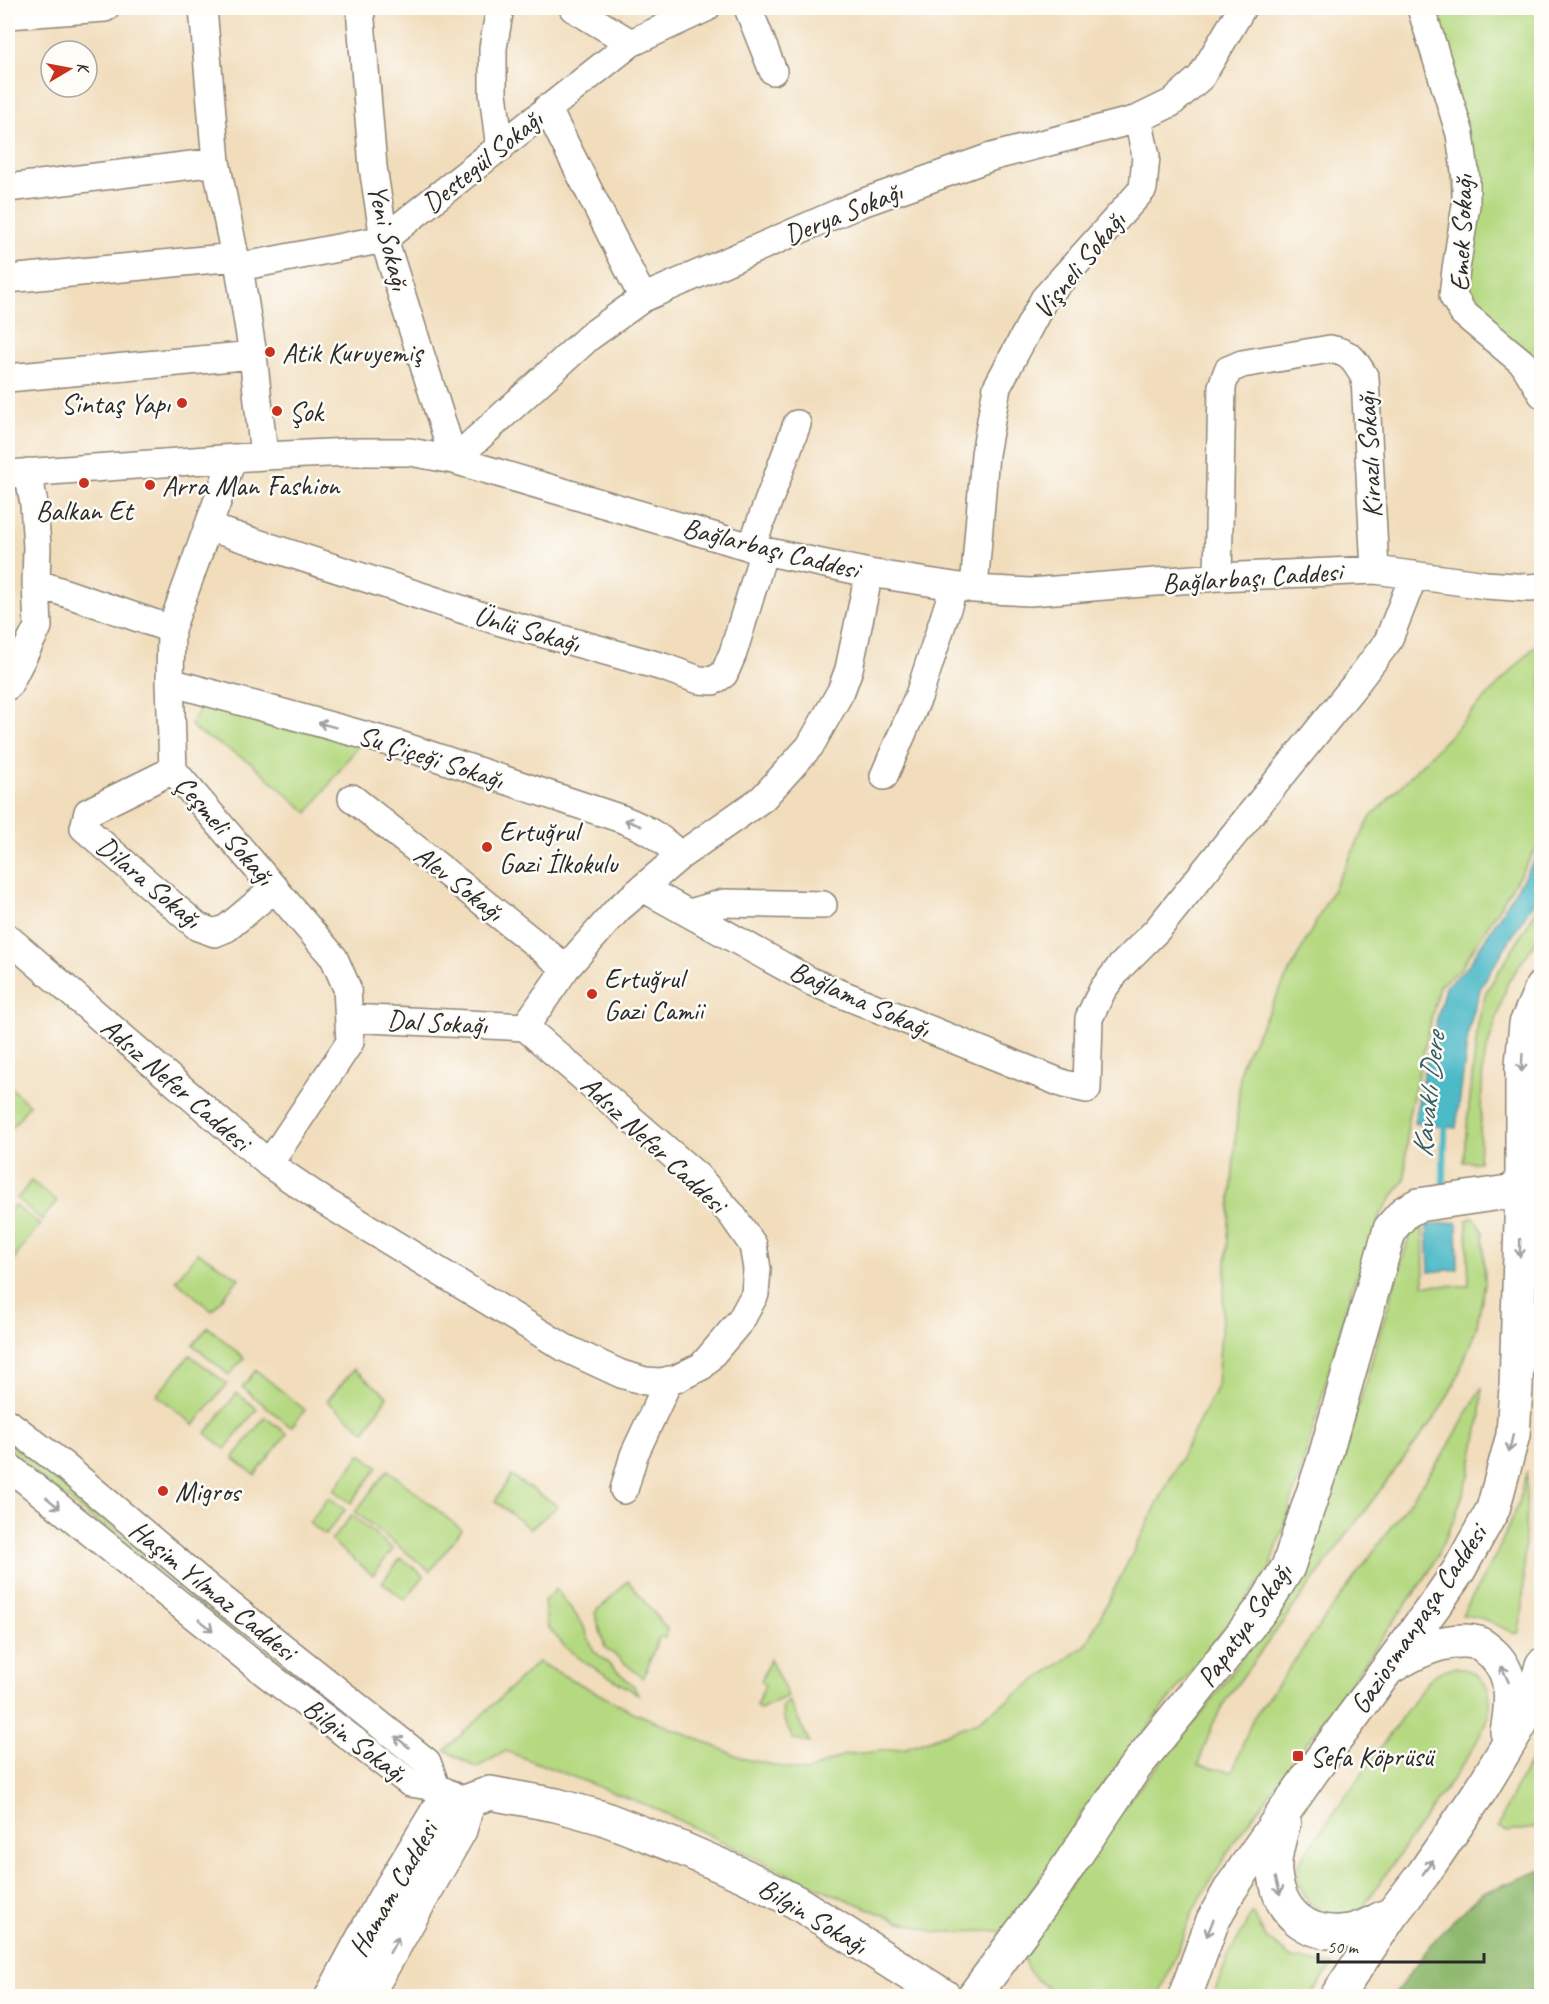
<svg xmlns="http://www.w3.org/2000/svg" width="1549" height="2004" font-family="Caveat,sans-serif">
<rect width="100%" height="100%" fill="#fdfcf7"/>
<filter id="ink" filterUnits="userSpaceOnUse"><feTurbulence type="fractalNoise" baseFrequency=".0167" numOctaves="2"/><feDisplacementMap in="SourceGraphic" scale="12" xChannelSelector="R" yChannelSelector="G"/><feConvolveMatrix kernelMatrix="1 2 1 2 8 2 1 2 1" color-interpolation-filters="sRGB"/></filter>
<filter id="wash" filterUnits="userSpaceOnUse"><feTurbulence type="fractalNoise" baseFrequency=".008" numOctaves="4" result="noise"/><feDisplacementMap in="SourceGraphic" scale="24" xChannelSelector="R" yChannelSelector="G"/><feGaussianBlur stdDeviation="1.35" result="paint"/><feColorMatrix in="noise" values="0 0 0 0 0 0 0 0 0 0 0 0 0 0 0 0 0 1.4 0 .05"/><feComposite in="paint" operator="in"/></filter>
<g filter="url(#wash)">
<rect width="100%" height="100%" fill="#f1ddbc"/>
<!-- green -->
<path fill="#b5d981" stroke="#708256" stroke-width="1.5" d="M1428 8H1541V368L1537 359 1472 310 1464 293 1466 261Z
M1541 640V841L1461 968 1439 986 1408 1118 1405 1179 1381 1214 1370 1253 1353 1284 1306 1455 1270 1569 1082 1813 1006 1931 936 1932 898 1921 796 1878 654 1808 506 1751 476 1768 445 1750 538 1662 635 1713 745 1759 806 1772 844 1755 906 1748 975 1723 1086 1645 1217 1386 1241 1064 1371 817Z
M209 706 363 739 308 813 250 762 196 731 191 725 199 710Z
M1541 903V934L1508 982 1483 1062 1479 1162H1463L1478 1024 1486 992Z
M8 1085 29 1105 8 1133Z
M31 1181 57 1201 42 1220 17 1199Z
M14 1205 40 1224 8 1267V1214Z
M1474 1217 1483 1232 1485 1284 1476 1329 1456 1381 1438 1413 1348 1533 1227 1698 1212 1726 1198 1765 1232 1772 1253 1718 1445 1452 1482 1387 1481 1414 1469 1476 1454 1520 1429 1572 1322 1723 1236 1839 1195 1907 1159 1996C1131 1996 1101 2000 1073 1996 1054 1994 1027 1979 1024 1958L1082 1868 1128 1801 1213 1699 1295 1581 1311 1552 1348 1440 1411 1230 1423 1228 1424 1285 1469 1286 1467 1220Z
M198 1252 239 1278 212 1311 176 1280Z
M208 1327 244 1358 229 1375 193 1345Z
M190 1355 227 1384 194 1425 157 1395Z
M354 1369 387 1396 365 1431 327 1401Z
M256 1370 305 1410 291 1427 242 1387Z
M237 1393 257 1409 225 1449 206 1433Z
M265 1417 287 1434 255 1475 233 1458Z
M8 1442 404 1762 400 1767 8 1451Z
M361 1454 378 1467 351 1503 334 1490Z
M388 1470 462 1530 430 1571 355 1512Z
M1527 1471 1523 1607 1519 1632 1516 1634C1494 1625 1488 1617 1462 1615L1498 1551 1518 1504Z
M511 1476 558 1506 530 1529 495 1501Z
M329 1497 345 1510 325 1535 309 1523Z
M352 1515 393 1549 373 1575 331 1541Z
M401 1558 424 1576 405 1600 382 1582Z
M628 1581 667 1629 665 1638 659 1637 643 1678 605 1647 595 1613Z
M556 1589 582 1623 594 1651 634 1686 638 1694 586 1663 566 1648 547 1626 544 1601Z
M770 1659 788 1696 760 1709 756 1707 765 1685 761 1682Z
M1456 1667C1475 1670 1491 1682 1490 1703 1488 1736 1448 1785 1429 1812 1407 1843 1385 1875 1363 1907 1330 1929 1294 1902 1297 1865L1427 1682C1436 1673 1443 1669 1456 1667Z
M789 1701 810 1743 793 1739 783 1718 782 1706Z
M1541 1746V1827L1507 1832 1498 1827C1510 1799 1523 1770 1541 1746Z
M1252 1913 1267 1939 1292 1958 1333 1965 1310 1996H1213L1228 1957Z"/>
<!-- forest -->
<path fill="#90b96f" stroke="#5e724d" stroke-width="1.5" d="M1541 1870V1979L1527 1996H1393L1443 1930 1483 1893Z"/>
<!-- water -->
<path fill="#4dbac8" stroke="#3c727a" stroke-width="1.5" d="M1541 850V890L1481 986 1469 1028 1456 1128 1414 1123 1422 1080 1445 987 1468 966Z
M1457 1222 1458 1269 1429 1272 1427 1225Z"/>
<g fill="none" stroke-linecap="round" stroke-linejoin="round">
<!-- stream -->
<path stroke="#4dbac8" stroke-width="7" d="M1443 1193 1445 1117"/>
</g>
</g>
<g filter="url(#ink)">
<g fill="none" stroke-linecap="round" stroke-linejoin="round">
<defs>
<path id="minor" d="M203 8 216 162 235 257 239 267 253 355 264 456
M360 8 373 167 384 239 454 460 589 337 643 298 859 204 991 157 1138 119 1171 103 1201 77 1242 8
M500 8 493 48V93L500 149
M573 8 631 43
M748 8 773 71
M1421 8 1460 134 1466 179V205L1456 269 1453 296 1463 313 1524 364 1542 394
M8 15 105 8
M547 108 643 298
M8 188 216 162
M239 267 384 239 631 43 706 8
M8 279 235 257
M8 378 253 355
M233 458 171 629 170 682 173 770 334 958 347 988 350 1042 269 1164
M8 474 264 456 350 452H410L454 460 764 551 869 573 974 589 1030 592 1218 577 1375 570 1486 585 1529 588 1542 587
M208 527 501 622 663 667 699 680 713 681 724 674 733 653 764 551
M751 548 797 424
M1218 577 1222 386 1228 370 1242 364 1330 349C1351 353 1354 359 1365 378L1375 570
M36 583 171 629
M974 589 985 454 997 387 1044 299 1143 189 1146 156 1138 119
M170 682 400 745 622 819C647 829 661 837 680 856
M8 686 38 627 36 583 37 547 34 504 28 472
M173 770 88 812 84 828 198 927 215 933 227 928 275 888
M884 776 919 695 954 587
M352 798 566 968
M643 888 812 982 1064 1084 1087 1089 1089 1018 1103 989 1120 967 1157 930 1354 686 1388 641 1414 575
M690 913 724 903 823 905
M8 938 269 1164 322 1200 565 1348 621 1374 645 1381 660 1382 676 1379 702 1366 741 1320 755 1294 757 1269 753 1245 732 1215 697 1176 525 1027
M350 1018 525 1027
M525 1027 566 968 618 909 680 856 763 798 810 746 841 691 849 669 869 573
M8 1423 63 1465 211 1590 427 1762 436 1787
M8 1466 260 1669 410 1783 436 1787 468 1803
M624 1490 634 1455 669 1380"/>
<path id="major" d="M1391 1667C1415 1652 1445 1637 1474 1642 1482 1643 1487 1649 1493 1654 1515 1675 1512 1704 1507 1732
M1284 1822C1280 1837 1273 1857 1275 1873 1279 1913 1307 1938 1349 1931 1365 1929 1377 1919 1392 1914
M332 1996 383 1901 437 1812 490 1793 556 1805 603 1818 678 1847 745 1876 796 1902 944 1996
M366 1996 460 1830 468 1803
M974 1996 1053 1889 1135 1767 1232 1647 1264 1606 1288 1567 1324 1460 1390 1229 1405 1212 1418 1205 1522 1190
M1185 1996 1213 1920 1231 1888 1314 1769 1439 1599 1459 1570 1493 1509 1513 1435 1516 1387 1522 1190V1064L1526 1024 1542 987
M1337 1996 1392 1914 1424 1873 1482 1788 1520 1725 1535 1690 1542 1665"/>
</defs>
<!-- minor casing -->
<use href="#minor" stroke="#8e8474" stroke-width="30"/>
<!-- major casing -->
<use href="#major" stroke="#8e8474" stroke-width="36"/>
<!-- minor -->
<use href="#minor" stroke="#fff" stroke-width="27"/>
<!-- major -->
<use href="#major" stroke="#fff" stroke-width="33"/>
</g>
<!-- one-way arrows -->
<defs><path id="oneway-shaft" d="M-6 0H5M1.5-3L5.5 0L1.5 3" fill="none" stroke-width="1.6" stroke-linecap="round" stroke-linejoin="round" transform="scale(1.5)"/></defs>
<g stroke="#a0a0a0">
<use href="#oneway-shaft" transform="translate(327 725) rotate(-165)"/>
<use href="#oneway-shaft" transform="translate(633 823) rotate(-158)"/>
<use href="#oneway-shaft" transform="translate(1522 1063) rotate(93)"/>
<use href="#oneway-shaft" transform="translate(1520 1248) rotate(91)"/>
<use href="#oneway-shaft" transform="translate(1511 1443) rotate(103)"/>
<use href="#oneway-shaft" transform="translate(53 1503) rotate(39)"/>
<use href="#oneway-shaft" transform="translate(206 1625) rotate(39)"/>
<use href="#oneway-shaft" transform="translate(1505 1674) rotate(-114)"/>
<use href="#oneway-shaft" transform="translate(402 1742) rotate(-141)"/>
<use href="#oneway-shaft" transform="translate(1428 1867) rotate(-54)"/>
<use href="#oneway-shaft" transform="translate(1278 1886) rotate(75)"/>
<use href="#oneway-shaft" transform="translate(1210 1928) rotate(112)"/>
<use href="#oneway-shaft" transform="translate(394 1945) rotate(-61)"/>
</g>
</g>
<!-- markers -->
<g fill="#c8321e" stroke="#fdfcf7" stroke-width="2">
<circle cx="270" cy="352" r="6"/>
<circle cx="182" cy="403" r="6"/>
<circle cx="277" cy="411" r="6"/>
<circle cx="84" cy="483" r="6"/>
<circle cx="150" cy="485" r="6"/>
<circle cx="487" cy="847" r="6"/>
<circle cx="592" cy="994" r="6"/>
<circle cx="163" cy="1491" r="6"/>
<rect x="1292" y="1750" width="12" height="12" rx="3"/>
</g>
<g text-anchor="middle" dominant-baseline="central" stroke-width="5" stroke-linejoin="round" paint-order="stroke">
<!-- street labels -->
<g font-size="28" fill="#2b2b2b" stroke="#fdfcf7">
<text transform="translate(482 161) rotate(-39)">Destegül Sokağı</text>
<text transform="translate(843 213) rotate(-22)">Derya Sokağı</text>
<text transform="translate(1461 233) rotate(-88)">Emek Sokağı</text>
<text transform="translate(389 237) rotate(77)">Yeni Sokağı</text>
<text transform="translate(1079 265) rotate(-51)">Vişneli Sokağı</text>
<text transform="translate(1369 455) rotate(-93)">Kirazlı Sokağı</text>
<text transform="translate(771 548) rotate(14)">Bağlarbaşı Caddesi</text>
<text transform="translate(1252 577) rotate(-4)">Bağlarbaşı Caddesi</text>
<text transform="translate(527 629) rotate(16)">Ünlü Sokağı</text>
<text transform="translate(431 757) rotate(18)">Su Çiçeği Sokağı</text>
<text transform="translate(225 830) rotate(49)">Çeşmeli Sokağı</text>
<text transform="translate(149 882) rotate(40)">Dilara Sokağı</text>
<text transform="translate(459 883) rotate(38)">Alev Sokağı</text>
<text transform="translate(860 999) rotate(24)">Bağlama Sokağı</text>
<text transform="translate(437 1022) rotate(3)">Dal Sokağı</text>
<text transform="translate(176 1084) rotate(41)">Adsız Nefer Caddesi</text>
<text transform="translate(654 1144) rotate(43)">Adsız Nefer Caddesi</text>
<text transform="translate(213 1590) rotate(39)">Haşim Yılmaz Caddesi</text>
<text transform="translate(1418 1619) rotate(-56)">Gaziosmanpaşa Caddesi</text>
<text transform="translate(1244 1625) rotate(-55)">Papatya Sokağı</text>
<text transform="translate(355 1740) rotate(37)">Bilgin Sokağı</text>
<text transform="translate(393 1889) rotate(-60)">Hamam Caddesi</text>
<text transform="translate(813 1916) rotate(31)">Bilgin Sokağı</text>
</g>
<!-- poi labels -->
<g font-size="28" fill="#2b2b2b" stroke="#fdfcf7" text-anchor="start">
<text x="282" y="352">Atik Kuruyemiş</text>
<text x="170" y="403" text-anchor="end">Sintaş Yapı</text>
<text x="289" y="411">Şok</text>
<text x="162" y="485">Arra Man Fashion</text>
<text x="84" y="510" text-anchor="middle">Balkan Et</text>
<text x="499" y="831">Ertuğrul<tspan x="499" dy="32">Gazi İlkokulu</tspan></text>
<text x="604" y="978">Ertuğrul<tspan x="604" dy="32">Gazi Camii</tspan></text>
<text x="175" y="1491">Migros</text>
<text x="1310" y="1756">Sefa Köprüsü</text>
</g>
<!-- water labels -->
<g font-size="30" font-style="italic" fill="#375d62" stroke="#fdfcf7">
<text transform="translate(1428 1095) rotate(-84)">Kavaklı Dere</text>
</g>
</g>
<!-- margin -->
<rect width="1549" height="2004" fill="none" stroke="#fdfcf7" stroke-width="30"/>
<!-- north arrow -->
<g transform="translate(69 69) rotate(80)"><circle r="28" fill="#fdfcf7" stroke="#a9a8a5" stroke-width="1.5"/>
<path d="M0-4.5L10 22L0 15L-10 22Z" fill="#c8321e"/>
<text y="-9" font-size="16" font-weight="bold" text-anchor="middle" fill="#2b2b2b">K</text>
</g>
<!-- scale -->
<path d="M1318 1953v9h166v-9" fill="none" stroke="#2b2b2b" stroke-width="3"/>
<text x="1327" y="1953" font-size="18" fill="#2b2b2b" stroke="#fdfcf7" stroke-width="4.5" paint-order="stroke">50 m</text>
</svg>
